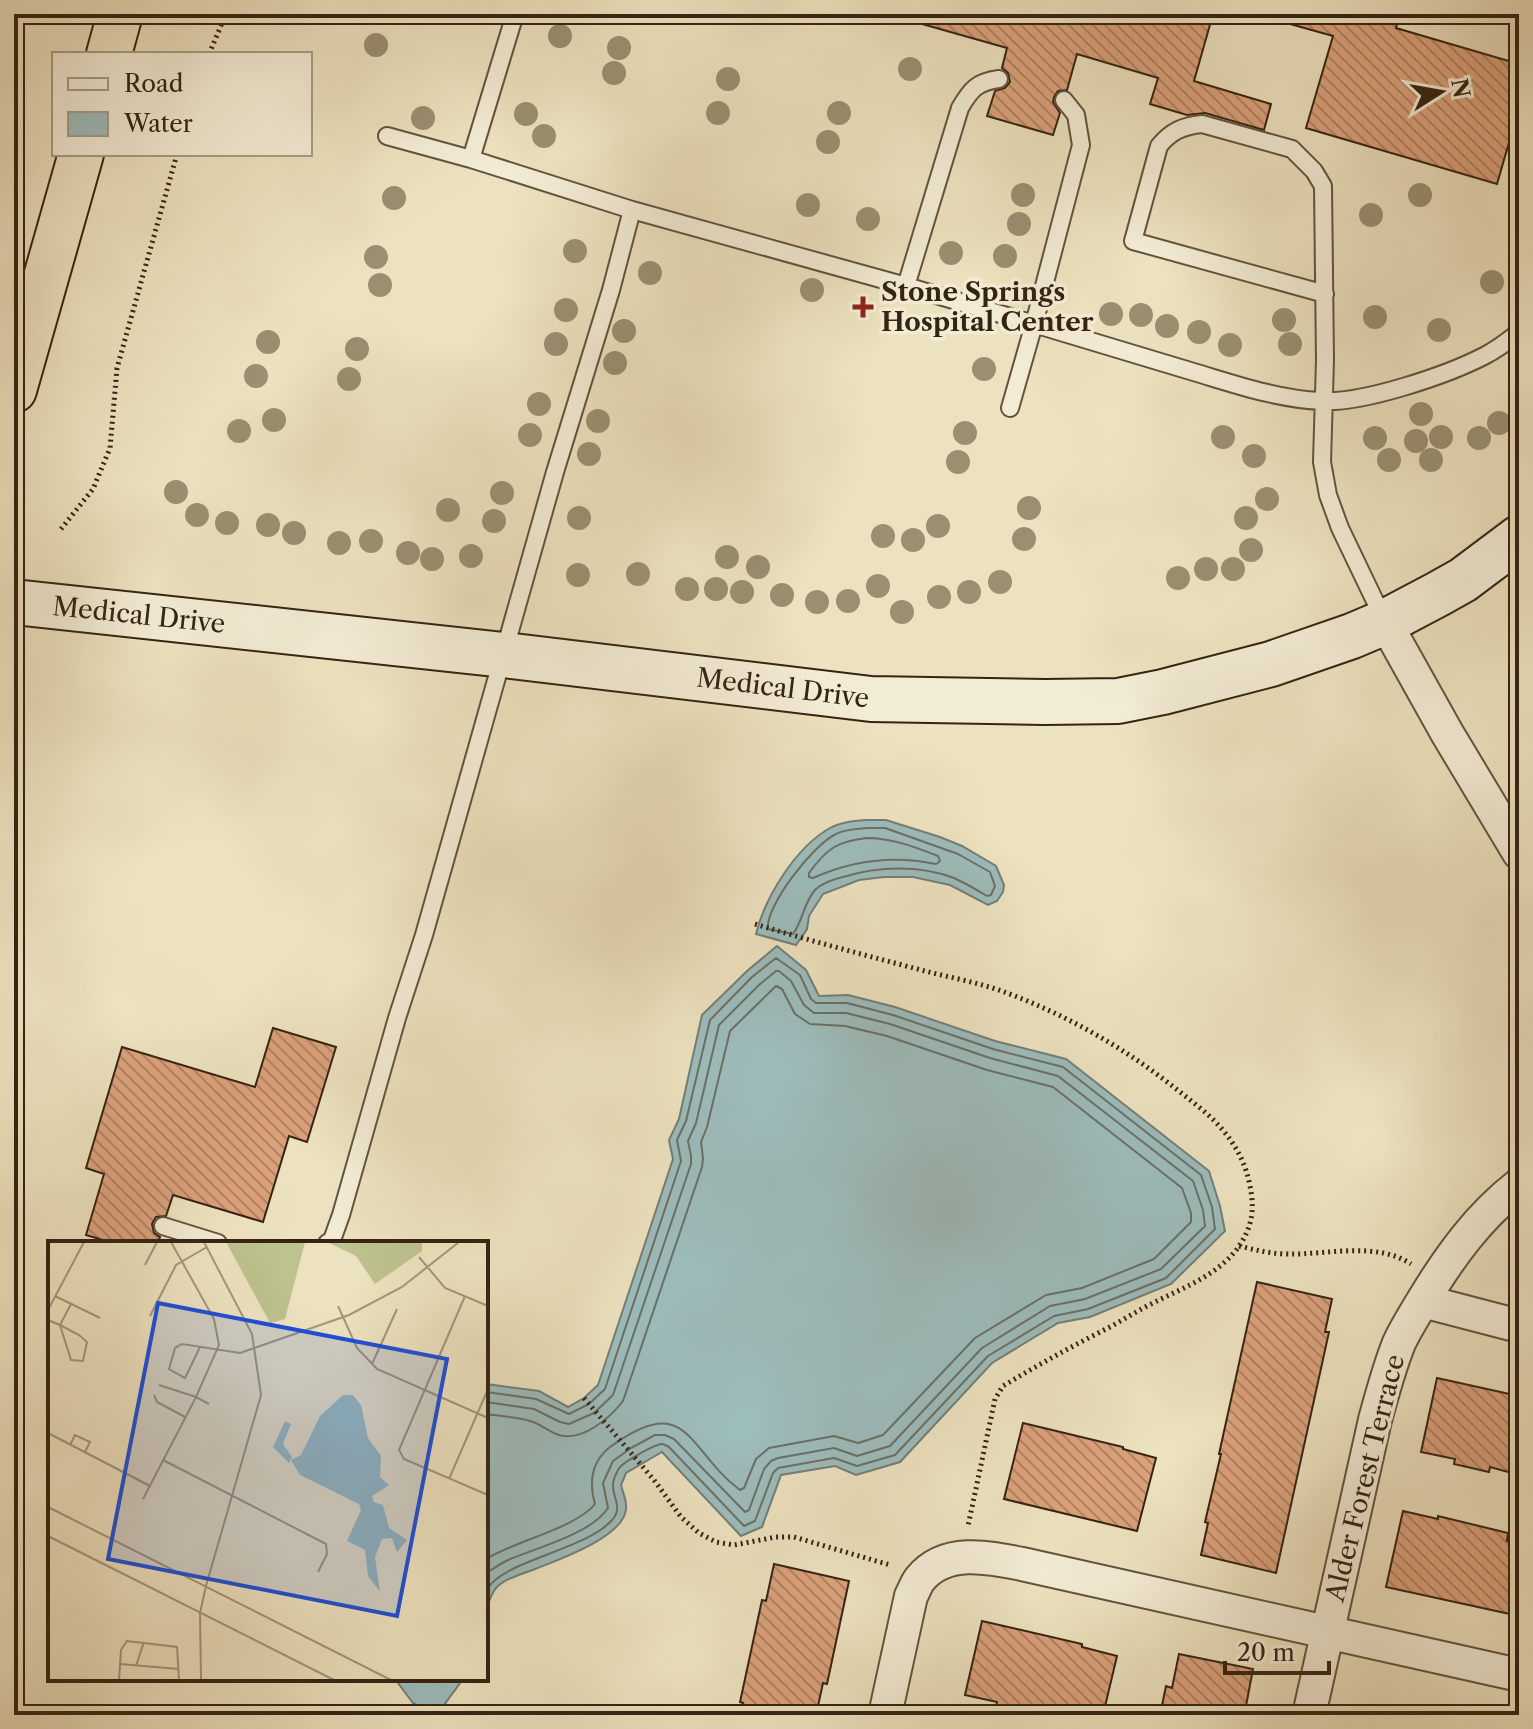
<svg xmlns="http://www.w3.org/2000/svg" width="1533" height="1729" font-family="'Libre Caslon Text',serif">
<defs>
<pattern id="building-back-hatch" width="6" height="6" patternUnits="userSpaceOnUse" patternTransform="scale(2)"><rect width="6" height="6" fill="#dba17b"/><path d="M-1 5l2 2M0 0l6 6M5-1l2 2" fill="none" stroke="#b28364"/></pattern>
</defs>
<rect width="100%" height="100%" fill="#ede2bf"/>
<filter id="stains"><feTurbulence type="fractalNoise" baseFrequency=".0025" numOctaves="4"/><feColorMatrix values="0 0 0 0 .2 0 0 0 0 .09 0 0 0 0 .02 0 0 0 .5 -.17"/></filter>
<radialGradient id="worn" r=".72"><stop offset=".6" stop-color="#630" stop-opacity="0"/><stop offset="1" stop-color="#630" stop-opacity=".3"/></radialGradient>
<!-- water -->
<path fill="#9dbcbc" stroke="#737f78" stroke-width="2" d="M866 820H886L940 837 962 846 996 866 1004 885 1003 892 997 901 988 905 950 885 913 877H884L859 880 823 894 809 916 807 929 796 945 756 934C765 897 796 847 830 828 841 822 854 821 866 820Z
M777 946 806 970 819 996 848 995 895 1007 995 1041 1066 1059 1209 1171 1220 1206 1225 1231 1171 1284 1090 1317 1058 1323 992 1363 900 1462 856 1475 835 1466 781 1475 762 1527 741 1536 662 1452 626 1473 621 1485C623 1493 627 1501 626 1509 624 1537 558 1560 535 1569 523 1574 505 1578 496 1588 492 1593 488 1604 486 1611V1384L539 1391 568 1407 584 1398 598 1385 673 1159 669 1140 679 1119 702 1015 747 971Z
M395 1679H463L444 1705 425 1709 413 1703Z"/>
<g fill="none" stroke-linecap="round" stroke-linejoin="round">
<!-- shore -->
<path stroke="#697068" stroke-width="2" d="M867 828H885L958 854 990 872 995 886 991 895 987 896C977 890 965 883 954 878 920 865 878 866 843 877 834 879 822 883 815 890 803 904 803 921 793 934L768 929C765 906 814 844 836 834 845 829 857 829 867 828Z
M867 838C892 838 915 847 938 856L940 861 936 864C893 855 853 860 813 878L809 877V873C827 848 838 841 867 838Z
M486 1392 536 1399 569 1414 589 1404 605 1389 681 1161 677 1140 686 1121 710 1020 752 977 776 958 800 975 811 999 816 1003H847L893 1015 993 1049 1063 1067 1201 1175 1212 1207 1215 1229 1166 1278 1088 1309 1054 1316 988 1356 895 1455 857 1466 834 1458 778 1468 773 1473 755 1521 744 1526 669 1447C667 1446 665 1445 663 1444 656 1443 626 1461 620 1467 617 1471 613 1480 613 1484 612 1498 623 1506 613 1519 586 1551 501 1560 486 1591
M486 1402 534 1409 560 1422 569 1424 594 1413 613 1395 691 1164V1156L688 1141 696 1123 719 1025 759 985 776 971H779L791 981 804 1005 814 1013H846L890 1024 990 1058 1058 1076 1193 1181 1203 1210 1205 1226 1161 1269 1085 1299 1050 1306 982 1348 890 1446 857 1456 834 1448 778 1458 771 1461 764 1469 749 1510 745 1512 674 1439 665 1435H655L631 1448 613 1461 603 1483 608 1508C591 1534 536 1548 508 1560 500 1564 493 1569 486 1573
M486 1414C500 1416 516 1417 530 1421 541 1424 549 1432 559 1435 582 1442 610 1418 623 1401L702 1167 703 1158 701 1142 707 1127 730 1031 776 986 782 989 795 1014 810 1024 845 1026 887 1036 987 1070 1053 1087 1182 1188 1191 1213V1222L1154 1259 1082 1288 1046 1295 975 1338 883 1435 858 1443 834 1436 769 1448 756 1459 744 1488 740 1490C687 1451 689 1389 610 1447 591 1462 589 1483 595 1504 576 1528 515 1541 486 1559"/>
</g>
<!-- building -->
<path fill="url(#building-back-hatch)" stroke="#352313" stroke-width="2" d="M916 14H1213L1194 81 1271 104 1264 130 1205 113 1187 115 1150 104 1158 78 1077 54 1067 90 1058 91 1054 97 1053 102 1060 113 1053 135 987 116 995 91 1005 88 1010 82 1008 73 1002 68 1007 48 915 22Z
M1284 14H1400L1396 28 1519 64V108L1497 184 1306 128 1333 36 1283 22Z
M273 1028 336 1047 307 1142 289 1136 263 1222 173 1195 166 1216 156 1217 152 1224 154 1233 160 1237 158 1243H113L86 1235 104 1174 86 1168 122 1047 255 1087Z
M1257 1282 1332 1299 1325 1332H1329L1276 1573 1201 1555 1208 1523 1205 1522 1221 1454H1219Z
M1437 1378 1519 1396V1475L1490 1467 1489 1472 1454 1464 1455 1459 1421 1452Z
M1023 1423 1123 1447V1449L1156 1458 1137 1531 1004 1499Z
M1403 1511 1438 1519V1516L1508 1533 1507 1541 1519 1544V1616L1386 1587Z
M774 1564 849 1581 827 1684 823 1683 816 1715H740L743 1703 740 1702 762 1600 766 1601Z
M982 1621 1082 1644V1647L1117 1656 1103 1715H1036L996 1706 997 1702 965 1695Z
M1179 1654 1253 1669 1246 1706 1242 1705 1241 1715H1160L1166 1686 1172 1688Z"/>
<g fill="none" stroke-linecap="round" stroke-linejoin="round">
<defs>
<path id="lane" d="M1064 100 1076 115 1081 145 1034 324C1088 340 1142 356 1197 373 1237 385 1278 399 1321 401 1362 404 1447 375 1484 356 1496 350 1508 341 1519 332
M387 136 471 159 632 210 906 286 1034 324 1010 408
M471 159 515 14
M906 286 960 108C971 89 977 82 999 79
M1325 294 1133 241 1159 146C1171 131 1183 126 1202 124L1292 149 1314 171 1323 186 1325 360 1322 462 1328 495 1340 528 1385 622
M163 1226 218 1243
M327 1243 332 1240 341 1215 397 1018 424 935 555 472 611 290 632 210"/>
<path id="street" d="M1385 622 1447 733 1519 853
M1423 1301 1519 1326
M885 1715 911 1596C914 1591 916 1584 920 1579 945 1548 988 1557 1022 1564L1519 1675
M1309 1715 1375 1420C1382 1394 1389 1368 1399 1343 1406 1328 1415 1314 1424 1299 1450 1256 1479 1216 1519 1185"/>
<path id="secondary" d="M14 602 504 655 871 699 1045 702 1118 701 1163 692 1271 664 1352 636 1385 622 1438 594 1463 580 1519 538"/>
<path id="highway" d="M109 54 120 14
M14 390 81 154"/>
</defs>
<!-- lane casing -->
<use href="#lane" stroke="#63533e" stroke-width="20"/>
<!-- street casing -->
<use href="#street" stroke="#63533e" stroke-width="36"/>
<!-- secondary casing -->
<use href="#secondary" stroke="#352313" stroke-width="48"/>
<!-- highway casing -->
<use href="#highway" stroke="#352313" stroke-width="48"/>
<!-- path -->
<path stroke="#352313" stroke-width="5" stroke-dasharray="2 4" stroke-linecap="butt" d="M209 54 226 14
M61 529 93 489 110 448 117 368 177 154
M755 924C811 941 868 956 925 971 952 978 981 983 1007 993 1069 1016 1128 1050 1180 1092 1194 1103 1209 1114 1221 1128 1236 1145 1246 1164 1250 1186 1255 1211 1252 1228 1237 1249 1215 1277 1182 1288 1151 1304 1135 1312 1120 1322 1104 1330 1069 1348 1036 1366 1003 1386L995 1399 968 1526
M1239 1246C1256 1250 1271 1254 1288 1254 1327 1255 1376 1241 1411 1264
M584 1398 654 1480 681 1517 699 1533 716 1542 734 1545 776 1537H794L890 1565"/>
<!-- lane -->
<use href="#lane" stroke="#f3ecd5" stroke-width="16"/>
<!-- street -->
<use href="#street" stroke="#f3ecd5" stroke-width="32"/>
<!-- secondary -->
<use href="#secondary" stroke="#f3ecd5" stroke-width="44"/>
<!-- highway -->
<use href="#highway" stroke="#ede2bf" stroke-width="44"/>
</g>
<!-- trees -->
<g fill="#9a8f71">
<circle cx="560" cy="36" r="12"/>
<circle cx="376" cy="45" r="12"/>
<circle cx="619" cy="48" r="12"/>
<circle cx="910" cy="69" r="12"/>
<circle cx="614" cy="73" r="12"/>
<circle cx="728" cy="79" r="12"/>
<circle cx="718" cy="113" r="12"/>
<circle cx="839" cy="113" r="12"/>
<circle cx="526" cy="114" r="12"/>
<circle cx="423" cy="118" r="12"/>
<circle cx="544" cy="136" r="12"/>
<circle cx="828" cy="142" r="12"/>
<circle cx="1023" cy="195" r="12"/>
<circle cx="1420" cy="195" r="12"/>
<circle cx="394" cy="198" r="12"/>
<circle cx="808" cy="205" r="12"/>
<circle cx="1371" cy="215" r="12"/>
<circle cx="868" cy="219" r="12"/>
<circle cx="1019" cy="224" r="12"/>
<circle cx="575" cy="251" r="12"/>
<circle cx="951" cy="253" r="12"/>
<circle cx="1005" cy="256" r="12"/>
<circle cx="376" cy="257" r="12"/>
<circle cx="650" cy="273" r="12"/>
<circle cx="1492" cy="282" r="12"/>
<circle cx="380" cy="285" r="12"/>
<circle cx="812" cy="290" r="12"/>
<circle cx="566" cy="310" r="12"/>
<circle cx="1111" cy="314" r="12"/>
<circle cx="1141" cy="315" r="12"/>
<circle cx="1375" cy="317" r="12"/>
<circle cx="1284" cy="320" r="12"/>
<circle cx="1167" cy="326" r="12"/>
<circle cx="1439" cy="330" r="12"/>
<circle cx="624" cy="331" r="12"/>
<circle cx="1199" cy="332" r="12"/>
<circle cx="268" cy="342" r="12"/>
<circle cx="556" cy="344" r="12"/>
<circle cx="1290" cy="344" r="12"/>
<circle cx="1230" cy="345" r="12"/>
<circle cx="357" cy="349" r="12"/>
<circle cx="615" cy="363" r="12"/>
<circle cx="984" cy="369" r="12"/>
<circle cx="256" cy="376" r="12"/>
<circle cx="349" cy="379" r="12"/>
<circle cx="539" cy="404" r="12"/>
<circle cx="1421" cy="414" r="12"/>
<circle cx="274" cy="420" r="12"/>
<circle cx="598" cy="421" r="12"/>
<circle cx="1499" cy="423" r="12"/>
<circle cx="239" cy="431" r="12"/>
<circle cx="965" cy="433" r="12"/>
<circle cx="530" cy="435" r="12"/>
<circle cx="1223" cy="437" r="12"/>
<circle cx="1441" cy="437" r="12"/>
<circle cx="1375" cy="438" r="12"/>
<circle cx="1479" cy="438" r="12"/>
<circle cx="1416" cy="441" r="12"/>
<circle cx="589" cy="454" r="12"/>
<circle cx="1254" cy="456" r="12"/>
<circle cx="1389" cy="460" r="12"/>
<circle cx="1431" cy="460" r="12"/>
<circle cx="958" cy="462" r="12"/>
<circle cx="176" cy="492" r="12"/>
<circle cx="502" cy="493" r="12"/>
<circle cx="1267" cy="499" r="12"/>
<circle cx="1029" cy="508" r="12"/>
<circle cx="448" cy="510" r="12"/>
<circle cx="197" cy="515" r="12"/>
<circle cx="579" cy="518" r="12"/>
<circle cx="1246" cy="518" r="12"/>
<circle cx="494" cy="521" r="12"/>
<circle cx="227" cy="523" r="12"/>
<circle cx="268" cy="525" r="12"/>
<circle cx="938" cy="526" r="12"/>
<circle cx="294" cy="533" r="12"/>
<circle cx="883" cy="536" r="12"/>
<circle cx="1024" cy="539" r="12"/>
<circle cx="913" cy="540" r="12"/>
<circle cx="371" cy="541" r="12"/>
<circle cx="339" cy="543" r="12"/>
<circle cx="1251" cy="550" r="12"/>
<circle cx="408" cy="553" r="12"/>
<circle cx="471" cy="556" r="12"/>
<circle cx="727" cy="557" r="12"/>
<circle cx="432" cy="559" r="12"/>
<circle cx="758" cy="567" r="12"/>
<circle cx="1206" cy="569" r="12"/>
<circle cx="1233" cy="569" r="12"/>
<circle cx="638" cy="574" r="12"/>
<circle cx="578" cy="575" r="12"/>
<circle cx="1178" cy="578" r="12"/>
<circle cx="1000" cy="582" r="12"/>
<circle cx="878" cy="586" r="12"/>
<circle cx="687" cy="589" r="12"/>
<circle cx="716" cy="589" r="12"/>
<circle cx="742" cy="592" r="12"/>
<circle cx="969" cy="592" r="12"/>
<circle cx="782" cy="595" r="12"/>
<circle cx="939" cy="597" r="12"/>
<circle cx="848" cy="601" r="12"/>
<circle cx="817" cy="602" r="12"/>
<circle cx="902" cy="612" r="12"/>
</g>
<!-- markers -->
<path fill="#8f2418" stroke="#f3ecd5" stroke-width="3" d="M859 295h8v8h8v8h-8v8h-8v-8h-8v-8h8z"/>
<g text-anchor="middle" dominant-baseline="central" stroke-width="7" stroke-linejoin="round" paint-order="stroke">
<!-- poi labels -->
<g font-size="26" font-weight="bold" fill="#352313" stroke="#f3ecd5" text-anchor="start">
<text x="881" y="292">Stone Springs<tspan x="881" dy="30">Hospital Center</tspan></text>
</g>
<!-- street labels -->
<g font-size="26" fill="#352313" stroke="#f3ecd5">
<text transform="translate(139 615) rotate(6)">Medical Drive</text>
<text transform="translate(783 688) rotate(7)">Medical Drive</text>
<text transform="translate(1365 1478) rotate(-76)">Alder Forest Terrace</text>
</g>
</g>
<!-- overview -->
<g transform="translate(48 1241)">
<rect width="440" height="440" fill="#ede2bf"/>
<path d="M178 1H257L237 78 222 82ZM279 1H374V10L327 43 308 15Z" fill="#bec28e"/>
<path d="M295 154H305L313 164 320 197 333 215 332 236 341 244 324 255 326 261 335 264 341 287 359 299 349 311 344 297 334 298 327 316 332 351 320 335 317 309 299 300 313 269 311 263 252 234 243 219 253 214 272 175ZM237 180 243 183 235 203 244 216 241 222 225 206Z" fill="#9dbcbc"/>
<path fill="none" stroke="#a3967a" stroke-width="2" d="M371 16 397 47 440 65M97 24 109 1M7 55 52 77M417 55 351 209 356 218 440 254M290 65 309 107 329 128 440 177M0 69 36 1M102 75 128 24 159 6M0 79 12 84 31 94 39 101 35 120 23 119 12 84 23 63M152 106 137 137 121 128 127 107 134 103 192 112 301 74 354 46 411 1M324 123 349 68M111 144 148 156 171 104 166 78 123 1M106 154 109 161 137 176M0 192 102 245M22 204 27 194 42 201 37 211M115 219 278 303 279 313 270 331M401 238 440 148M95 258 148 156 161 163M0 266 343 439M0 295 286 439M72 423 131 428M88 425 96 401M71 439 73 409 79 400 129 406 131 439M153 439 152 372 158 345 213 154 204 93 156 1"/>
<path fill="#1d4ed8" fill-opacity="0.15" stroke="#1d4ed8" stroke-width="4" d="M110 62 399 118 349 375 60 318Z"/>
<rect width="440" height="440" fill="none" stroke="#352313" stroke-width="4"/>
</g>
<!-- margin -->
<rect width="1533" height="1729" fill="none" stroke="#ede2bf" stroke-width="48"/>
<rect x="16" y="16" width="1501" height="1697" fill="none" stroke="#352313" stroke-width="4"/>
<rect x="24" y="24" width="1485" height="1681" fill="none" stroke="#352313" stroke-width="2"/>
<!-- legend -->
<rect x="52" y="52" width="260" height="104" fill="#f3ecd5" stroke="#a79c87" stroke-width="2"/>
<rect x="68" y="78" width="40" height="12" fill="#f3ecd5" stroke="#a79c87" stroke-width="2"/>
<text x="124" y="92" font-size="24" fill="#352313">Road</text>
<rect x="68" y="112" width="40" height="24" fill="#9dbcbc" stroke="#a79c87" stroke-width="2"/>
<text x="124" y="132" font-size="24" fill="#352313">Water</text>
<!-- north arrow -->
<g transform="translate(1441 92) rotate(79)" stroke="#f3ecd5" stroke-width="6" paint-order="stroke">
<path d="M0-6L14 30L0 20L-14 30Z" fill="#352313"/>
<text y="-12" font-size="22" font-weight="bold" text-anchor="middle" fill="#352313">N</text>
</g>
<!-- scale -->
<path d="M1225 1661v12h104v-12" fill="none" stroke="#352313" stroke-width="4"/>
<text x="1237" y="1661" font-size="24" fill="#352313" stroke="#f3ecd5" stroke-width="6" paint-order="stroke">20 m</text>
<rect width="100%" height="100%" filter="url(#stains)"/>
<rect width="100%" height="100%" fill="url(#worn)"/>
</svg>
